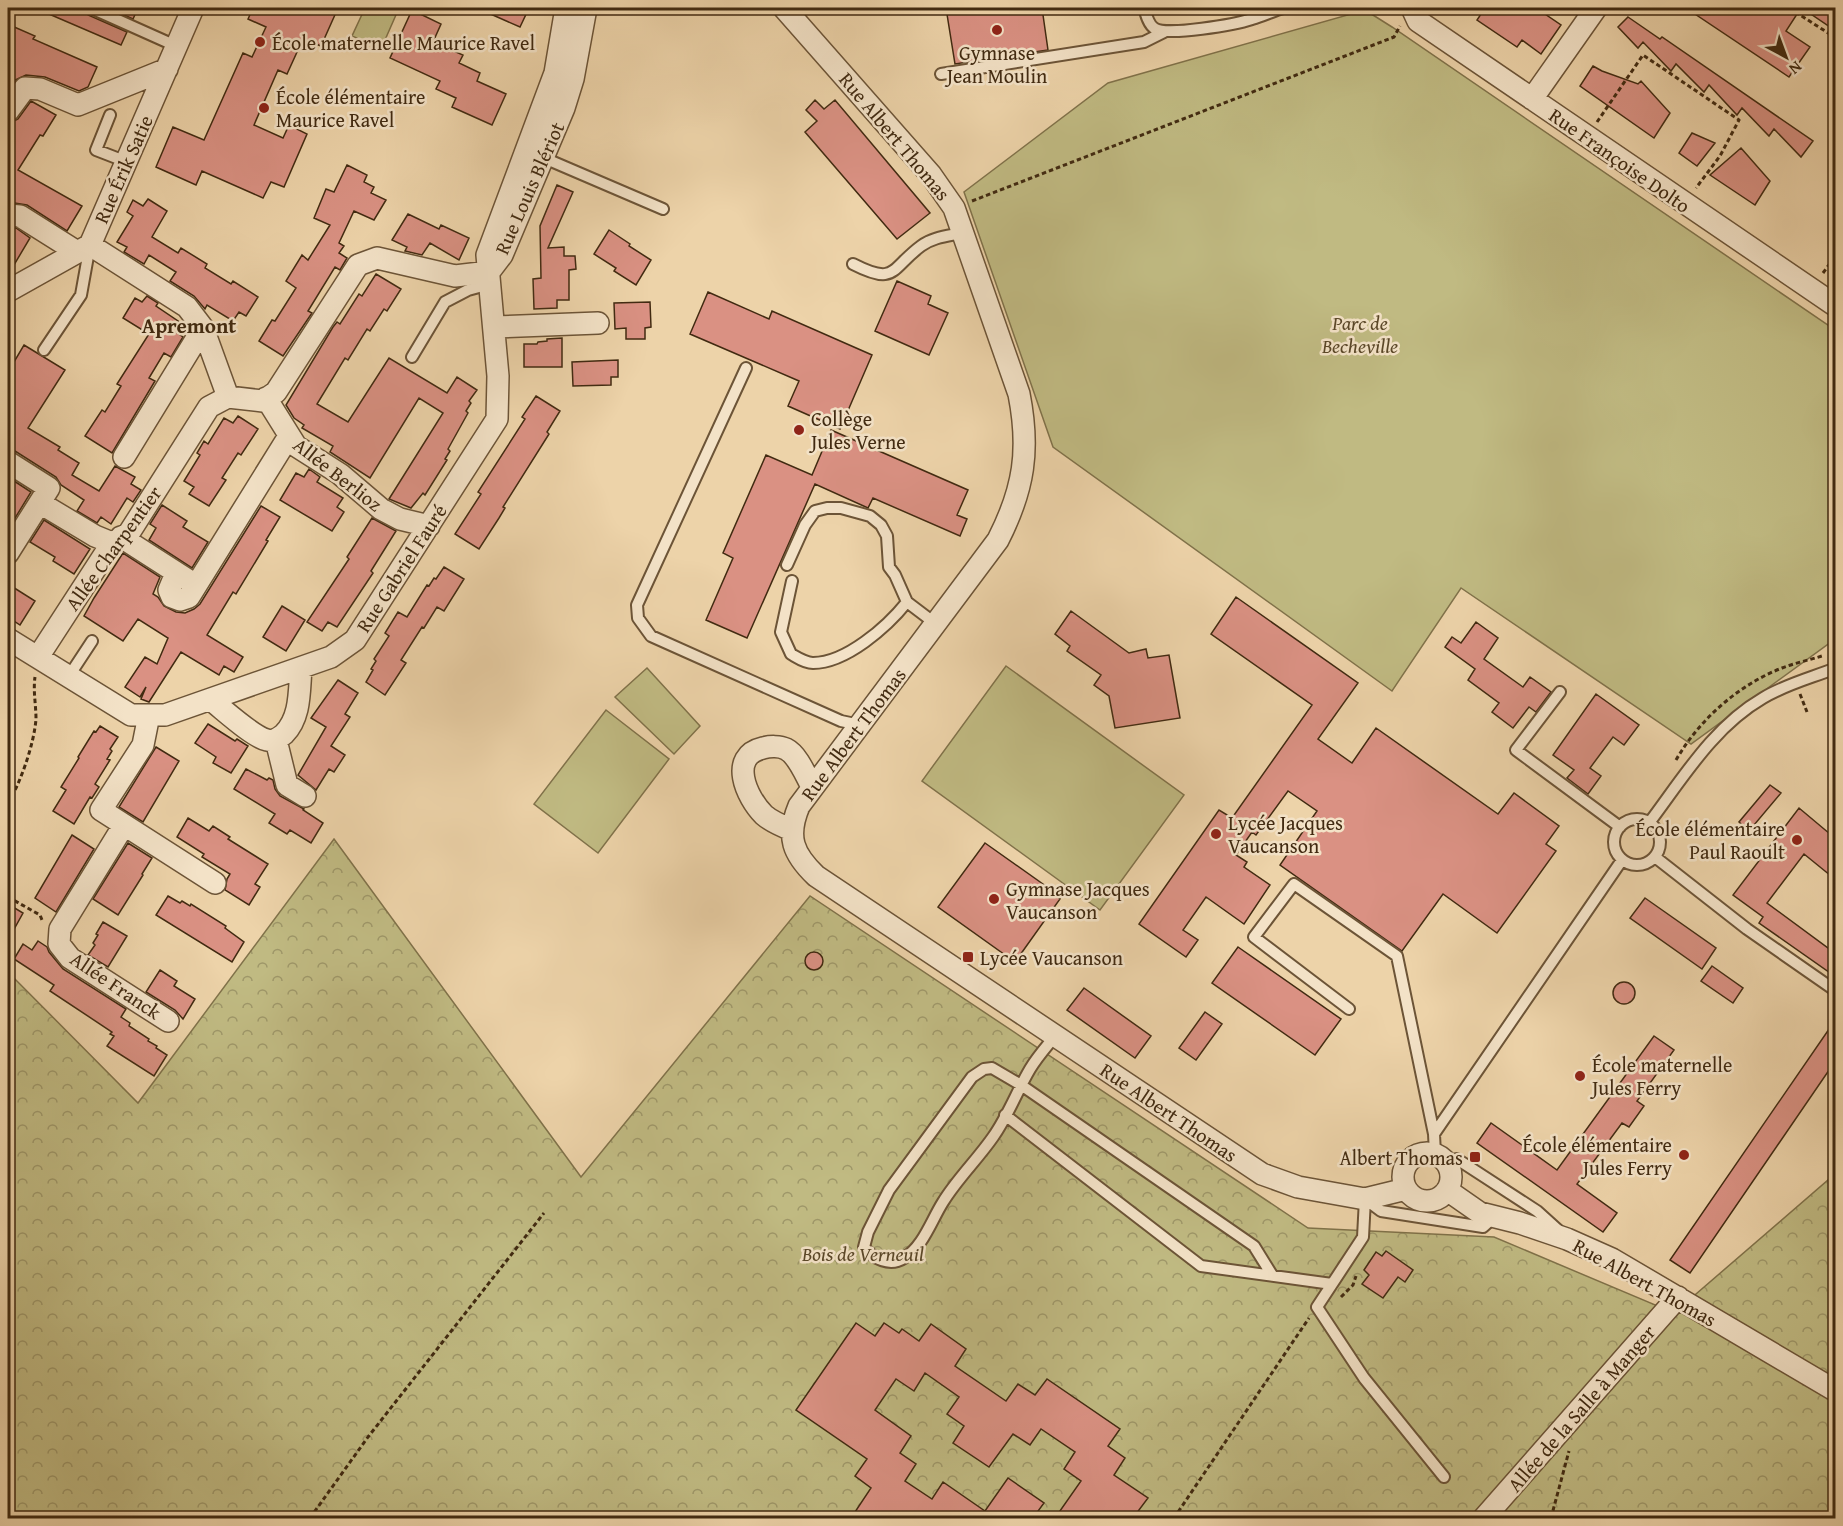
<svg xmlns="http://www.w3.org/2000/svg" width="1843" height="1526" font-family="'Gentium Book Plus',serif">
<defs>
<pattern id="forest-crowns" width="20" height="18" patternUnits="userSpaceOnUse" patternTransform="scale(1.5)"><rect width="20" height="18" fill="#c0ba82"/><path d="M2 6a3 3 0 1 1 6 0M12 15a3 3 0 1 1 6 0" fill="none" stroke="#9e9769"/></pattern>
</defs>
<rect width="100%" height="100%" fill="#edd3a9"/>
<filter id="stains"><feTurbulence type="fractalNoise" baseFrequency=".00333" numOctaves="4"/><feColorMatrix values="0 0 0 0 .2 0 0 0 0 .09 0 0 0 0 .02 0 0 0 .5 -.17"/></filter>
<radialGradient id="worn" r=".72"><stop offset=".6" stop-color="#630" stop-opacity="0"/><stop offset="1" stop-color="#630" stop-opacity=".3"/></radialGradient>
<!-- green -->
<path fill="#c0ba82" stroke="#80724a" stroke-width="1.5" d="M365 8H399L381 49 352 36Z
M1365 10 1392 27 1835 330V639L1691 744 1461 588 1392 691 1053 447 964 192 1108 83Z
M1006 666 1184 795 1100 910 922 781Z
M647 668 700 726 674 754 615 697Z
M606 710 669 759 598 853 534 804Z"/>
<!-- forest -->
<path fill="url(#forest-crowns)" stroke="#80724a" stroke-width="1.5" d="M334 839 581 1177 810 896 1308 1228 1494 1237 1674 1313 1835 1174V1518H8V972L138 1103Z"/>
<!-- building -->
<path fill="#da9183" stroke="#412a11" stroke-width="1.5" d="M35 8H84L88 15 127 32 121 45Z
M108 8H138L133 19Z
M253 8H338L321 46 303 39 287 74 278 70 254 125 283 138 289 125 307 134 284 187 271 182 263 198 202 171 196 185 156 167 173 127 204 140 243 53 252 57 266 27 248 19Z
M477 8H529L520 27Z
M946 8H1042L1048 50 955 64Z
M1485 8H1536L1561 25 1541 54 1522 40 1517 47 1477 20Z
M1686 8H1801L1786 31 1810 47 1789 77Z
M1802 8H1836V31Z
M412 10 441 24 433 42 463 55 459 63 480 73 477 81 506 94 492 125 452 107 456 98 436 89 440 81 390 58Z
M1628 17 1660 39 1662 37 1813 141 1801 157 1774 129 1769 136 1742 108 1737 115 1709 85 1704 92 1676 64 1671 71 1643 42 1638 48 1618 27Z
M12 26 35 36 33 39 97 67 88 87 79 91 45 77 26 75 15 80 8 90V35Z
M1593 66 1602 71 1638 84 1641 81 1670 113 1654 138 1580 86Z
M815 100 824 109 835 100 930 213 897 239 805 132 817 121 806 110Z
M31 101 56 115 43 136 40 135 18 170 82 206 67 231 27 205 8 202V124L18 119Z
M1692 133 1715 143 1697 166 1679 153Z
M1741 148 1770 181 1755 205 1710 175Z
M347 165 367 175 364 182 374 187 371 193 386 200 374 220 354 211 339 243 344 246 339 253 347 258 340 270 335 267 308 311 312 313 283 356 259 341 272 320 275 321 296 288 286 281 302 255 308 260 330 225 314 218 326 189 334 192Z
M557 185 573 192 548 248 564 247V256H575L576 269 569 270V300H557V308L534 309 533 279 541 278 540 226Z
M148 199 167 211 152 237 178 253 181 248 207 264 205 268 231 284 233 281 258 297 246 316 239 312 233 321 207 305 205 309 194 296 170 281 176 272 149 255 144 264 124 252 127 247 117 242 133 216 127 212 133 200 143 206Z
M408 214 439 229 441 225 469 238 459 260 430 243 422 255 405 251 407 247 392 240Z
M8 228H16L30 238 8 275Z
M609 230 630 244 629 246 651 260 636 285 614 271 616 268 594 254Z
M376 274 401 289 387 311 384 309 370 331 367 329 348 360 345 358 317 404 348 422 389 358 447 393 457 377 477 390 469 401 471 403 466 411 468 413 448 449 450 451 445 459 447 460 425 495 423 493 411 508 389 499 443 413 419 398 370 478 330 452 333 446 302 428 304 425 294 418 286 405 333 327 337 322 340 324 359 294 362 296Z
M897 281 931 296 928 304 948 313 929 355 875 331Z
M708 292 769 319 772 311 872 355 840 429 788 406 799 381 690 334Z
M147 296 158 303 156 306 181 323 176 332 183 337 171 357 164 353 149 378 155 381 112 453 85 436 102 410 105 412 121 386 117 384 149 334 123 318 135 298 142 302Z
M650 302 651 327 645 328V339H626V328L615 329 614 303Z
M562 338V367H524V344H537L538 342 547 341V339Z
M24 345 65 370 28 428 60 447 58 450 79 463 72 475 99 491 115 466 135 477 131 484 141 490 133 502 127 498 111 524 101 517 97 523 77 511 84 500 61 485 56 477 15 451 8 449V372Z
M618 360V377H611V385L573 386 572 362Z
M536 396 560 411 547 432 549 434 503 507 505 508 499 518 479 549 455 534 481 494 478 492 525 419 522 417Z
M238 416 258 429 241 455 238 453 222 478 226 480 209 506 189 494 194 487 184 481 200 455 197 453 204 441 208 444 224 418 233 423Z
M831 430 968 490 957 515 967 519 960 536 873 498 868 508 815 484 747 638 706 620 733 558 723 553 766 455 812 475Z
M309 469 320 477 317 482 343 498 337 507 344 512 332 531 280 500 296 473 304 477Z
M11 479 31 492 9 528 8 483Z
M162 505 187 521 183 527 208 542 192 568 149 540 156 528 150 524Z
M261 506 280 517 266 540 268 541 236 594 233 592 207 635 243 657 234 672 224 666 219 675 181 652 149 702 141 699 146 687 140 697 125 687 145 657 157 664 168 638 138 619 123 641 84 616 94 598 123 553 160 577 153 594 158 597 164 606 176 612 185 613 194 609 200 604Z
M372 518 396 531 371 571 373 573 337 627 328 622 322 631 307 622 349 559 347 557Z
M44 520 90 549 74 574 53 561 55 557 30 542Z
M444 567 464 579 444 611 437 607 424 628 422 627 401 660 406 663 385 695 366 682 373 670 371 669 376 661 374 659 389 636 385 633 398 612 407 617 427 585 429 586 434 578 436 579Z
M8 584 35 601 20 625 8 617Z
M1236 597 1358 683 1318 739 1352 763 1376 728 1498 814 1514 793 1559 826 1546 844 1556 851 1497 933 1443 894 1402 951 1280 865 1317 811 1288 791 1256 835 1252 832 1236 855 1247 862 1244 867 1270 885 1244 924 1206 897 1183 930 1198 940 1186 957 1139 924 1219 810 1232 818 1312 705 1211 634Z
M282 606 305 620 286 651 263 637Z
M1071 611 1129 653 1146 649 1148 658 1169 655 1180 718 1115 728 1109 696 1094 685 1101 675 1067 651 1070 646 1055 634Z
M1476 622 1498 638 1484 659 1523 687 1530 677 1551 692 1536 712 1529 707 1513 728 1492 712 1499 703 1468 680 1475 669 1445 647 1452 637 1461 643Z
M338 680 358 693 345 714 350 717 331 746 345 755 334 772 329 769 316 790 298 775 326 727 311 718Z
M1596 694 1639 725 1624 745 1613 737 1590 768 1601 776 1588 794 1567 778 1574 770 1553 755Z
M208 724 235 741 237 739 248 746 231 773 213 763 216 757 195 743Z
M100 726 118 737 110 749 112 751 107 759 110 760 95 784 99 787 92 798 90 797 74 824 53 811 66 790 61 787 79 758 78 757 94 731 96 732Z
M156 747 179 761 143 822 119 807Z
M246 769 267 780 269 778 273 780 275 789 280 796 304 809 303 810 323 823 311 843 290 830 287 834 269 823 275 814 234 789Z
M1770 785 1781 793 1749 831 1739 822Z
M1799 808 1836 839V880L1804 854 1767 903 1836 954V977L1759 923 1763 917 1733 895Z
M188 818 209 831 213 826 230 837 228 839 268 864 255 884 260 887 249 905 225 890 227 879 230 874 202 857 204 854 177 837Z
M72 835 94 849 56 912 35 898Z
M128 843 152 858 142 874 143 875 118 915 93 899Z
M985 843 1050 889 1049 890 1060 899 1015 962 938 907Z
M168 896 180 903 182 901 190 906 191 904 226 926 225 928 244 942 232 962 156 915Z
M1645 898 1716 948 1702 969 1630 918Z
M8 904 23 913 8 940Z
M103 922 127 936 108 967 88 955 95 945 93 943 98 935 96 934Z
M38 941 47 947 49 952 63 969 126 1009 121 1017 130 1023 129 1026 149 1039 148 1041 157 1046 156 1048 167 1055 154 1076 107 1046 114 1036 110 1034 112 1032 50 991 54 985 14 959 23 944 32 950Z
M1238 947 1341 1019 1315 1055 1212 983Z
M805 961a9 9 0 1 1 18 0a9 9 0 1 1-18 0Z
M1712 966 1743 988 1733 1003 1701 981Z
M160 970 177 981 174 986 195 999 183 1019 175 1010 146 992Z
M1613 993a11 11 0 1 1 22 0a11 11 0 1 1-22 0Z
M1084 988 1151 1036 1135 1058 1067 1010Z
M1205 1012 1222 1024 1196 1060 1179 1048Z
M1836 1019V1060L1690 1273 1670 1260Z
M1654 1036 1674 1050 1637 1101 1644 1106 1629 1127 1622 1123 1577 1184 1617 1213 1603 1232 1477 1143 1491 1123 1557 1170Z
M1386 1251 1413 1270 1405 1282 1398 1277 1383 1298 1362 1284 1369 1275 1364 1270 1376 1252 1382 1256Z
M856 1323 875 1336 884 1323 899 1333 902 1329 919 1341 931 1324 966 1349 955 1366 1006 1401 1018 1384 1035 1395 1047 1379 1120 1429 1108 1446 1125 1458 1114 1475 1148 1498 1133 1518H1055L1081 1481 1064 1469 1075 1452 1041 1429 1030 1445 1013 1434 989 1467 953 1443 964 1426 947 1414 959 1397 925 1373 914 1391 896 1379 875 1410 911 1436 900 1453 916 1464 905 1481 932 1499 943 1482 985 1511 1008 1478 1044 1503 1033 1518H851L871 1488 855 1476 867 1459 796 1410Z"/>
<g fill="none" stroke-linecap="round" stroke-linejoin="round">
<defs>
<path id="lane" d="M91 8 176 46
M1144 8C1146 14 1148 24 1154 28 1166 37 1237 24 1252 19 1263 16 1273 11 1283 8
M941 74 1144 42 1164 32
M110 115 96 150 127 162
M544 158 663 209
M853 264C896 286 890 269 921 246 933 237 948 236 962 233
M44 350 81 295 90 245
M412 357 445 302 468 290 490 284
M746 368 637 605 638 618 651 636 841 721 860 725
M787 565 805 525 815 511 827 508H841L870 516 881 525 887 536 889 567 895 575 907 602 936 624
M792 581 781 632 791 654C798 658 805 663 813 663 846 663 887 627 907 602
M69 676 92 641
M1560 692 1516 750 1620 827
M1614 842a23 23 0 1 1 46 0a23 23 0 1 1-46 0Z
M1649 823C1683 778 1713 727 1763 698 1786 684 1811 678 1836 668
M1655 857 1747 929 1836 991
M1349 1009 1254 937 1294 884 1397 956 1434 1134
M1055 1036C1047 1046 1037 1057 1030 1069 1017 1091 1008 1116 993 1137 977 1160 957 1179 943 1202 931 1221 923 1247 904 1258 890 1267 873 1259 864 1247L868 1232 889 1190 972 1077 984 1069 992 1068 1021 1085 1254 1246 1272 1275
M1005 1115 1201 1266 1332 1284
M1435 1154 1434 1134 1622 860
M1447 1162 1457 1159 1537 1211 1558 1230
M1365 1199 1363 1237 1317 1307 1364 1378 1444 1477
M1365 1199 1381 1211 1483 1227 1494 1217"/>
<path id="street" d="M784 8 931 175 954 208 1019 394C1030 450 1024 489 998 540L799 806C786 837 793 854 816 876L1262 1174 1298 1187 1365 1199 1406 1189
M1412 8 1418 21 1836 306
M1532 99 1596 8
M8 111 25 88 40 89 78 105 167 69
M8 215 20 216 77 252
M90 245 187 307 203 328 228 397
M489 272 502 255 564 108 573 79 586 8
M8 291 90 245 193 8
M494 327 598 323
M266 398 296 446 340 474 381 509 400 519 429 526
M124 457 203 328
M8 462 49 488 8 553
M40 503 95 536 112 543
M121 537 188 580
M176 573 169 590 172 597 180 600 189 597 289 436
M8 639 131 715H165L331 657 355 640 497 419 498 376 487 255 555 73 566 8
M38 657 112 543 129 533 209 407 228 397 263 401 276 392 358 265 377 258 455 276 489 272
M211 700C224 710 253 737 267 740 274 742 279 738 284 734 301 717 299 691 301 668
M149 715 143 745 101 810 215 883
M276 740 287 785 305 796
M124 825 60 929 59 944 70 958 168 1021
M792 830C782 826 772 822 764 815 746 797 728 756 763 748 770 746 780 746 786 749 798 755 806 776 812 787
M1403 1177a24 24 0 1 1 48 0a24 24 0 1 1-48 0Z
M1447 1190 1480 1213 1520 1223 1567 1239 1612 1259 1836 1391
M1484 1518 1678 1297"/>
</defs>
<!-- lane casing -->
<use href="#lane" stroke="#6c5437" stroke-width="14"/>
<!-- street casing -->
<use href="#street" stroke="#6c5437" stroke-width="24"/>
<!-- path -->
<path stroke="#412a11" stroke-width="3" stroke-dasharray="4.5 3" stroke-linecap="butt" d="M1789 8 1836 38
M1597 122 1643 55 1739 120 1720 156 1696 188
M972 201 1394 37 1400 26
M1823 273 1836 255
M1800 694 1807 712
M1676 760C1699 720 1738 685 1782 668 1795 663 1809 660 1822 656
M8 803C21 782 34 744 36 719 36 705 33 691 35 677
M8 897 40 915 42 920
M1341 1297 1353 1285 1356 1276
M310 1518 368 1437 544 1213
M1174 1518 1309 1318
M1551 1518 1569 1451"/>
<!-- lane -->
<use href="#lane" stroke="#f3e2c7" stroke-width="10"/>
<!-- street -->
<use href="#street" stroke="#f3e2c7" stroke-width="21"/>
</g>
<!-- markers -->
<g fill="#8f2418" stroke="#f3e2c7" stroke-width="2">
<circle cx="997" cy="30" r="6"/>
<circle cx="260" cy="42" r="6"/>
<circle cx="264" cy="108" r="6"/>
<circle cx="799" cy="430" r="6"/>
<circle cx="1216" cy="834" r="6"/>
<circle cx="1797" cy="840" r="6"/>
<circle cx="994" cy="899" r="6"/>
<rect x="962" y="951" width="12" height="12" rx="3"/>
<circle cx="1580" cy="1076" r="6"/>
<circle cx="1684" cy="1155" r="6"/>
<rect x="1469" y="1151" width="12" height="12" rx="3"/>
</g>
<g text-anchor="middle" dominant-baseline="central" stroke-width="5" stroke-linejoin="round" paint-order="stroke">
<!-- poi labels -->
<g font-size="20" fill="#412a11" stroke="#f3e2c7" text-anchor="start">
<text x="272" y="42">École maternelle Maurice Ravel</text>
<text x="997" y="52" text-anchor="middle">Gymnase<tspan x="997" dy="23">Jean Moulin</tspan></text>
<text x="276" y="96">École élémentaire<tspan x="276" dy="23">Maurice Ravel</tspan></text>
<text x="811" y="418">Collège<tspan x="811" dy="23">Jules Verne</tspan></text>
<text x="1228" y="822">Lycée Jacques<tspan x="1228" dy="23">Vaucanson</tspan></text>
<text x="1785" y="828" text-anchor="end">École élémentaire<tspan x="1785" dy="23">Paul Raoult</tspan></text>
<text x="1006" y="888">Gymnase Jacques<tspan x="1006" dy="23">Vaucanson</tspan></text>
<text x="980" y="957">Lycée Vaucanson</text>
<text x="1592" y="1064">École maternelle<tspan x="1592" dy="23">Jules Ferry</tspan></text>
<text x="1672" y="1144" text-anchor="end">École élémentaire<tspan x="1672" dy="23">Jules Ferry</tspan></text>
<text x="1463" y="1157" text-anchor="end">Albert Thomas</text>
</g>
<!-- street labels -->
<g font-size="20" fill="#412a11" stroke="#f3e2c7">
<text transform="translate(895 136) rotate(50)">Rue Albert Thomas</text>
<text transform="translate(1620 160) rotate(35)">Rue Françoise Dolto</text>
<text transform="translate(123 169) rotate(-66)">Rue Érik Satie</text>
<text transform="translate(529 188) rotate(-66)">Rue Louis Blériot</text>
<text transform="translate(338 474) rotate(38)">Allée Berlioz</text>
<text transform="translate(113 548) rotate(-54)">Allée Charpentier</text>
<text transform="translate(401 568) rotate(-57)">Rue Gabriel Fauré</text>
<text transform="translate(853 734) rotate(-53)">Rue Albert Thomas</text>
<text transform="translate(116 985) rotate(34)">Allée Franck</text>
<text transform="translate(1169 1112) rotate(34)">Rue Albert Thomas</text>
<text transform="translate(1645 1282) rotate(29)">Rue Albert Thomas</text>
<text transform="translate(1581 1408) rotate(-49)">Allée de la Salle à Manger</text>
</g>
<!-- park labels -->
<g font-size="20" font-style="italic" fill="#5a4728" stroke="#f3e2c7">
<text x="1360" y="322">Parc de<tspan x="1360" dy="23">Becheville</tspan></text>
<text x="863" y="1253">Bois de Verneuil</text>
</g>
<!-- neighbourhood labels -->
<g font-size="21" font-weight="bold" fill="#412a11" stroke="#f3e2c7">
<text x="189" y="325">Apremont</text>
</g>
</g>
<!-- margin -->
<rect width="1843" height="1526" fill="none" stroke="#edd3a9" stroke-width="30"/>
<rect x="9" y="9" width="1825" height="1508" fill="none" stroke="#412a11" stroke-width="3"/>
<rect x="15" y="15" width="1813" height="1496" fill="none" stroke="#412a11" stroke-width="1.5"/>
<!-- north arrow -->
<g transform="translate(1786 57) rotate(139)" stroke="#f3e2c7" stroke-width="4.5" paint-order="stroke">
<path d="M0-4.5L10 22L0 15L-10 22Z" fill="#412a11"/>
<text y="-9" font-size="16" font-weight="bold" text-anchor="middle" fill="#412a11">N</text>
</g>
<rect width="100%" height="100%" filter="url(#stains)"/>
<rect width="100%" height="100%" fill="url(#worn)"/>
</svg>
